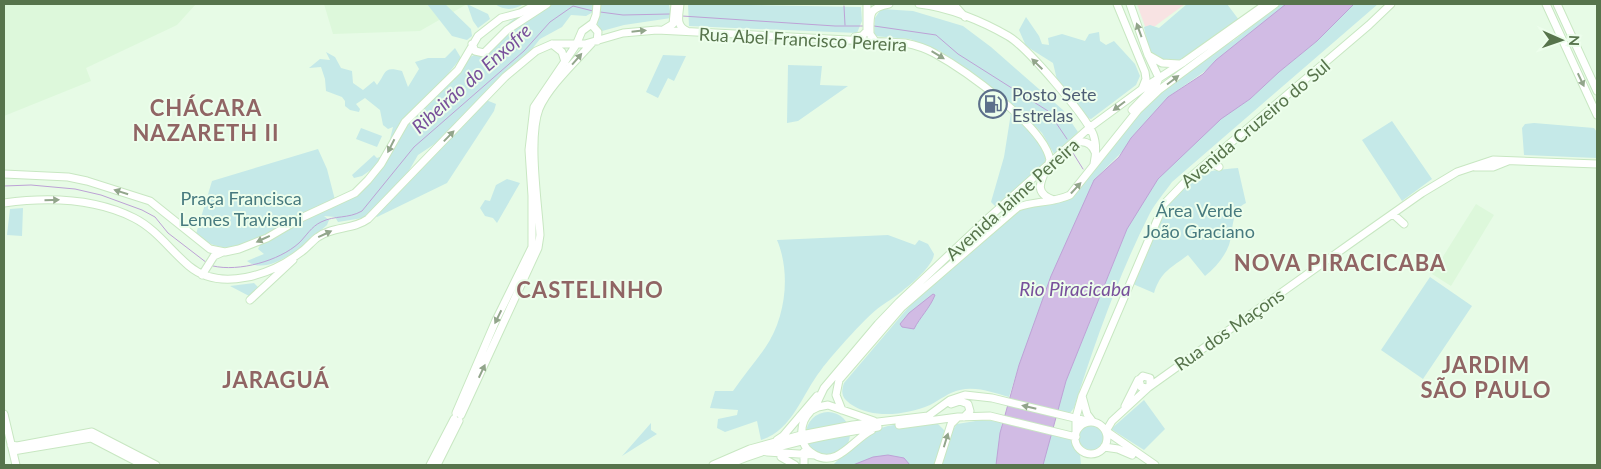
<svg xmlns="http://www.w3.org/2000/svg" width="1601" height="469" font-family="Lato,sans-serif">
<rect width="100%" height="100%" fill="#e7fbe6"/>
<!-- residential -->
<path fill="#ddf8db" d="M4 4H196L177 25 86 68 91 81 4 116Z
M324 4H467L420 31 333 34Z
M1476 204 1494 215 1451 286 1432 274Z"/>
<!-- education -->
<path fill="#f8e3e3" d="M1137 4H1185L1147 32Z"/>
<!-- green -->
<path fill="#c5e9e8" d="M427 4H445L471 29 472 36 467 40 452 36Z
M467 4 488 14 490 19 478 28 473 21Z
M495 4H524C514 10 505 11 495 4Z
M533 4H669L671 18 624 25 602 31 598 28 595 11 586 16 571 15 562 27 540 39 532 49 510 67 436 143 418 155 407 174 373 209 369 217 338 222 335 217 324 216 329 220 327 225C311 239 270 279 247 261L264 254 258 249 265 236C236 246 222 256 196 234L212 181 318 149 327 169 335 200 350 197 373 173 375 167 362 176 354 178 352 175 374 155 377 158 391 153 389 143 393 127 388 129 383 125 380 110 365 98 356 104 360 109 359 112 350 110 345 106V101L342 97 326 91 325 79 321 67 309 68 320 59 330 60 326 52 335 57 341 68 352 71 353 83 363 90 374 81 377 85C387 73 382 66 402 71L408 87 419 69 415 62 428 58H445L455 48 461 58 442 81 460 69 470 57 482 51 510 22Z
M688 4 861 7 862 21 857 33 689 26Z
M1187 4H1227L1239 20 1180 60C1167 62 1159 60 1149 53L1144 27 1150 25 1159 28Z
M1280 4H1288L1216 60 1208 69 1168 97 1131 138 1127 147 1094 180 1019 365 1009 397C994 393 977 386 960 390 949 392 940 400 930 405 906 415 874 419 852 405 843 399 840 394 844 383L918 296 1011 216 1025 208 1063 200 1139 111 1161 91 1210 53 1233 41Z
M1354 4H1378L1172 182C1165 192 1156 202 1150 213 1119 274 1095 342 1074 408L1070 413 1058 410 1066 381 1127 229 1154 182 1217 121 1250 99 1279 72 1317 41Z
M881 9 913 11 963 26 991 47 1063 110 1078 132 1054 154 1042 133 1007 99 940 51 910 39 874 36 875 18Z
M1026 17 1039 36 1042 44 1049 45 1048 38 1062 34 1085 41 1089 34 1099 32 1100 41 1106 45 1114 41 1135 64 1140 76 1136 85 1091 119 1084 117 1058 84 1053 63 1026 46 1019 30Z
M663 55 686 56 674 81 668 78 658 98 646 92Z
M788 65 822 66 820 85 848 86 798 121 787 123Z
M486 100 496 104 494 111 447 183 377 217 374 214Z
M1011 113C1025 126 1049 144 1045 165L998 209 991 202 1004 157Z
M1392 121 1432 179 1402 201 1362 140Z
M1534 123 1594 128 1597 132V158L1524 155 1522 128 1525 124Z
M361 128 382 136 377 147 356 139Z
M1238 168 1246 203C1230 210 1234 231 1229 245 1224 258 1215 268 1205 276L1188 255C1171 268 1161 271 1154 293L1133 284C1150 244 1164 184 1212 171 1220 169 1230 169 1238 168Z
M507 179 520 183 497 223 493 218 485 216 480 208 485 200 490 201 496 185Z
M23 208 22 236 7 235 10 209Z
M888 235 915 245 919 240 928 244 934 254C933 269 897 296 884 304 870 312 832 355 821 370 802 394 793 430 761 440L757 421 725 432 717 428 718 419 737 415 738 410 710 408 715 391H733C743 376 755 362 765 348 786 318 791 273 777 240Z
M1430 277 1472 306 1423 379 1381 350Z
M254 283 259 288 251 297 230 286Z
M1144 400 1165 429 1144 450 1111 429Z
M806 434a22 22 0 1 1 44 0a22 22 0 1 1-44 0Z
M982 420 1002 422 996 465H939L948 437 957 424Z
M936 422 945 431 935 465H833C843 455 856 441 868 434 887 422 915 423 936 422Z
M1078 436a14 14 0 1 1 28 0a14 14 0 1 1-28 0Z
M651 423V430L657 434 622 456Z
M1050 433 1072 438 1080 454 1081 465H1043Z"/>
<!-- water -->
<path fill="#d1bbe4" stroke="#bda2d6" d="M1286 4H1354L1317 41 1279 72 1250 99 1221 119 1158 179 1127 229 1066 381 1043 465H996L1000 433 1019 365 1051 276 1094 180 1119 157 1131 138 1168 97 1203 74 1216 60Z
M933 294 935 295C930 308 920 317 914 329L902 327 900 324 909 313Z
M888 455 904 458 910 465H853L873 457Z"/>
<g fill="none" stroke-linecap="round" stroke-linejoin="round">
<!-- stream -->
<path stroke="#bda2d6" stroke-width="1" d="M844 6 845 25
M600 12 623 15 670 14
M682 16 835 26H865
M874 26 936 35 958 54 1048 111 1067 139
M1073 153 1083 169
M4 186 31 185 75 189 101 195 142 210 155 217 168 233 207 263
M213 266C239 272 279 261 299 243 307 235 311 227 321 222 335 215 348 219 362 211L414 147 524 51 550 22 573 6 593 11"/>
<defs>
<path id="secondary" d="M680 4C679 15 675 26 687 31
M919 4C948 7 982 21 1008 36 1027 47 1084 114 1093 134 1097 144 1096 154 1094 164
M947 4 956 7 965 17
M1117 4 1145 72 1146 79 1142 89
M1130 4 1148 55 1159 78
M1546 4 1597 115
M1557 4 1597 91
M592 25 598 32 597 41
M663 30 673 24 675 4
M855 37 862 36 867 31V4
M875 41 870 34C870 14 868 8 889 4
M472 44 475 51 484 53 507 30 547 4
M552 44 562 52 565 62
M1148 55 1162 63 1179 64
M1132 110 1156 85 1159 78
M1074 143C1083 140 1091 142 1095 152
M1212 159 1213 164 1219 167
M1475 167H1493L1508 161
M4 174 68 177 87 181 150 201 210 249 225 252 239 249 267 238 301 218 355 193 368 180 381 164 405 122 458 70 478 36 501 18 520 13 537 4
M4 203C48 197 94 198 134 218 156 229 170 250 189 266 220 292 272 275 301 252 307 248 312 241 318 237 333 226 353 230 368 219L505 77 536 51 552 44H585L623 33 657 30 905 43C915 45 925 48 934 53 965 70 1044 126 1050 160 1045 176 1029 192 1054 200
M1393 214 1404 224
M202 275 214 256 223 252
M250 300 293 260
M1149 387 1351 243 1422 193 1457 172 1493 160 1597 164
M1082 396 1087 414 1093 422
M951 404 960 401 968 404 970 411 964 417
M1125 406 1138 380
M814 409 824 388 878 324 899 302 986 220 1089 128 1142 89 1184 62 1266 4
M842 410 836 395 839 380 902 307 1018 207C1035 201 1053 203 1070 195L1138 110 1159 90 1275 4
M810 412C802 420 800 429 803 441 805 448 808 451 815 455 838 468 853 439 872 430
M456 413 496 320 532 247V196L529 150 534 107 576 45 582 31 593 23 596 15 597 4
M4 414 16 465
M461 415 538 248 540 235C538 203 528 138 539 109 548 87 576 61 592 43
M800 416 818 407 828 405 874 421
M1075 438a16 16 0 1 1 32 0a16 16 0 1 1-32 0Z
M899 425 958 417 990 416 1076 437
M1106 431 1112 421 1150 386V378L1143 376 1139 380 1141 387 1147 388
M1106 431 1155 465
M1076 433V417L1082 396 1164 204 1187 180 1369 25 1391 4
M777 440 783 436 817 396
M11 445 17 446 92 432 156 465
M1104 447 1118 449 1132 455
M13 451 91 438 143 465
M767 452 815 455
M781 457 795 465
M430 465 454 419
M437 465 459 421
M713 465 750 449 801 435 853 425 928 416 950 400 965 395 992 398 1091 422
M727 465C775 444 827 435 878 427
M804 465V452
M938 465 951 424 957 418"/>
</defs>
<!-- secondary casing -->
<use href="#secondary" stroke="#c8e7c2" stroke-width="9"/>
<!-- secondary -->
<use href="#secondary" stroke="#fff" stroke-width="7"/>
</g>
<!-- one-way arrows -->
<defs><path id="oneway-solid" d="M-6-.8H1V-3.2L6.5 0L1 3.2V.8H-6Z" transform="scale(1.25)"/></defs>
<g fill="#92a58b">
<use href="#oneway-solid" transform="translate(1139 30) rotate(-110)"/>
<use href="#oneway-solid" transform="translate(639 31) rotate(-6)"/>
<use href="#oneway-solid" transform="translate(938 55) rotate(31)"/>
<use href="#oneway-solid" transform="translate(577 59) rotate(-49)"/>
<use href="#oneway-solid" transform="translate(1037 64) rotate(-136)"/>
<use href="#oneway-solid" transform="translate(1173 80) rotate(-37)"/>
<use href="#oneway-solid" transform="translate(1581 80) rotate(65)"/>
<use href="#oneway-solid" transform="translate(1119 106) rotate(143)"/>
<use href="#oneway-solid" transform="translate(449 136) rotate(-46)"/>
<use href="#oneway-solid" transform="translate(391 146) rotate(117)"/>
<use href="#oneway-solid" transform="translate(1076 188) rotate(-47)"/>
<use href="#oneway-solid" transform="translate(121 192) rotate(-162)"/>
<use href="#oneway-solid" transform="translate(52 200) rotate(-2)"/>
<use href="#oneway-solid" transform="translate(325 234) rotate(-25)"/>
<use href="#oneway-solid" transform="translate(263 239) rotate(155)"/>
<use href="#oneway-solid" transform="translate(498 317) rotate(116)"/>
<use href="#oneway-solid" transform="translate(482 371) rotate(-65)"/>
<use href="#oneway-solid" transform="translate(1029 407) rotate(-167)"/>
<use href="#oneway-solid" transform="translate(946 440) rotate(-73)"/>
</g>
<!-- icons -->
<defs>
<symbol id="fuel-ring" viewBox="-11 -11 22 22"><circle r="9.5" fill="#edfeec" stroke="#5c6f8a" stroke-width="1.5"/><path d="M-5.5-6h7V0h2V4h1.3V-2.5L3-4.5l.8-.8L6-3V5H2.5V1h-1V6h-7ZM-4.2-4.7v3.2H.2V-4.7Z" fill="#5c6f8a"/></symbol>
</defs>
<g fill-rule="evenodd">
<use href="#fuel-ring" x="977" y="88" width="32" height="32"/>
</g>
<g text-anchor="middle" dominant-baseline="central" stroke-width="4" stroke-linejoin="round" paint-order="stroke">
<!-- street labels -->
<g font-size="18" fill="#57744c" stroke="#edfeec">
<text transform="translate(803 39) rotate(3)">Rua Abel Francisco Pereira</text>
<text transform="translate(1255 123) rotate(-40)">Avenida Cruzeiro do Sul</text>
<text transform="translate(1012 199) rotate(-42)">Avenida Jaime Pereira</text>
<text transform="translate(1229 329) rotate(-35)">Rua dos Maçons</text>
</g>
<!-- service labels -->
<g font-size="18" fill="#4e5e75" stroke="#edfeec" text-anchor="start">
<text x="1012" y="94">Posto Sete<tspan x="1012" dy="21">Estrelas</tspan></text>
</g>
<!-- park labels -->
<g font-size="18" fill="#477a7f" stroke="#edfeec">
<text x="241" y="198">Praça Francisca<tspan x="241" dy="21">Lemes Travisani</tspan></text>
<text x="1199" y="210">Área Verde<tspan x="1199" dy="21">João Graciano</tspan></text>
</g>
<!-- water labels -->
<g font-size="19" font-style="italic" fill="#78509b" stroke="#edfeec">
<text transform="translate(471 78) rotate(-42)">Ribeirão do Enxofre</text>
<text x="1075" y="288">Rio Piracicaba</text>
</g>
<!-- district labels -->
<g font-size="22" font-weight="bold" letter-spacing="1" fill="#906564" stroke="#edfeec">
<text x="206" y="107">CHÁCARA<tspan x="206" dy="25">NAZARETH II</tspan></text>
<text x="1340" y="262">NOVA PIRACICABA</text>
<text x="590" y="289">CASTELINHO</text>
<text x="1486" y="364">JARDIM<tspan x="1486" dy="25">SÃO PAULO</tspan></text>
<text x="276" y="379">JARAGUÁ</text>
</g>
</g>
<!-- border -->
<rect width="1601" height="469" fill="none" stroke="#57744c" stroke-width="10"/>
<!-- north arrow -->
<g transform="translate(1561 40) rotate(92)" stroke="#edfeec" stroke-width="4" paint-order="stroke">
<path d="M0-4L9 19L0 12L-9 19Z" fill="#57744c"/>
<text y="-8" font-size="14" font-weight="bold" text-anchor="middle" fill="#57744c">N</text>
</g>
</svg>
